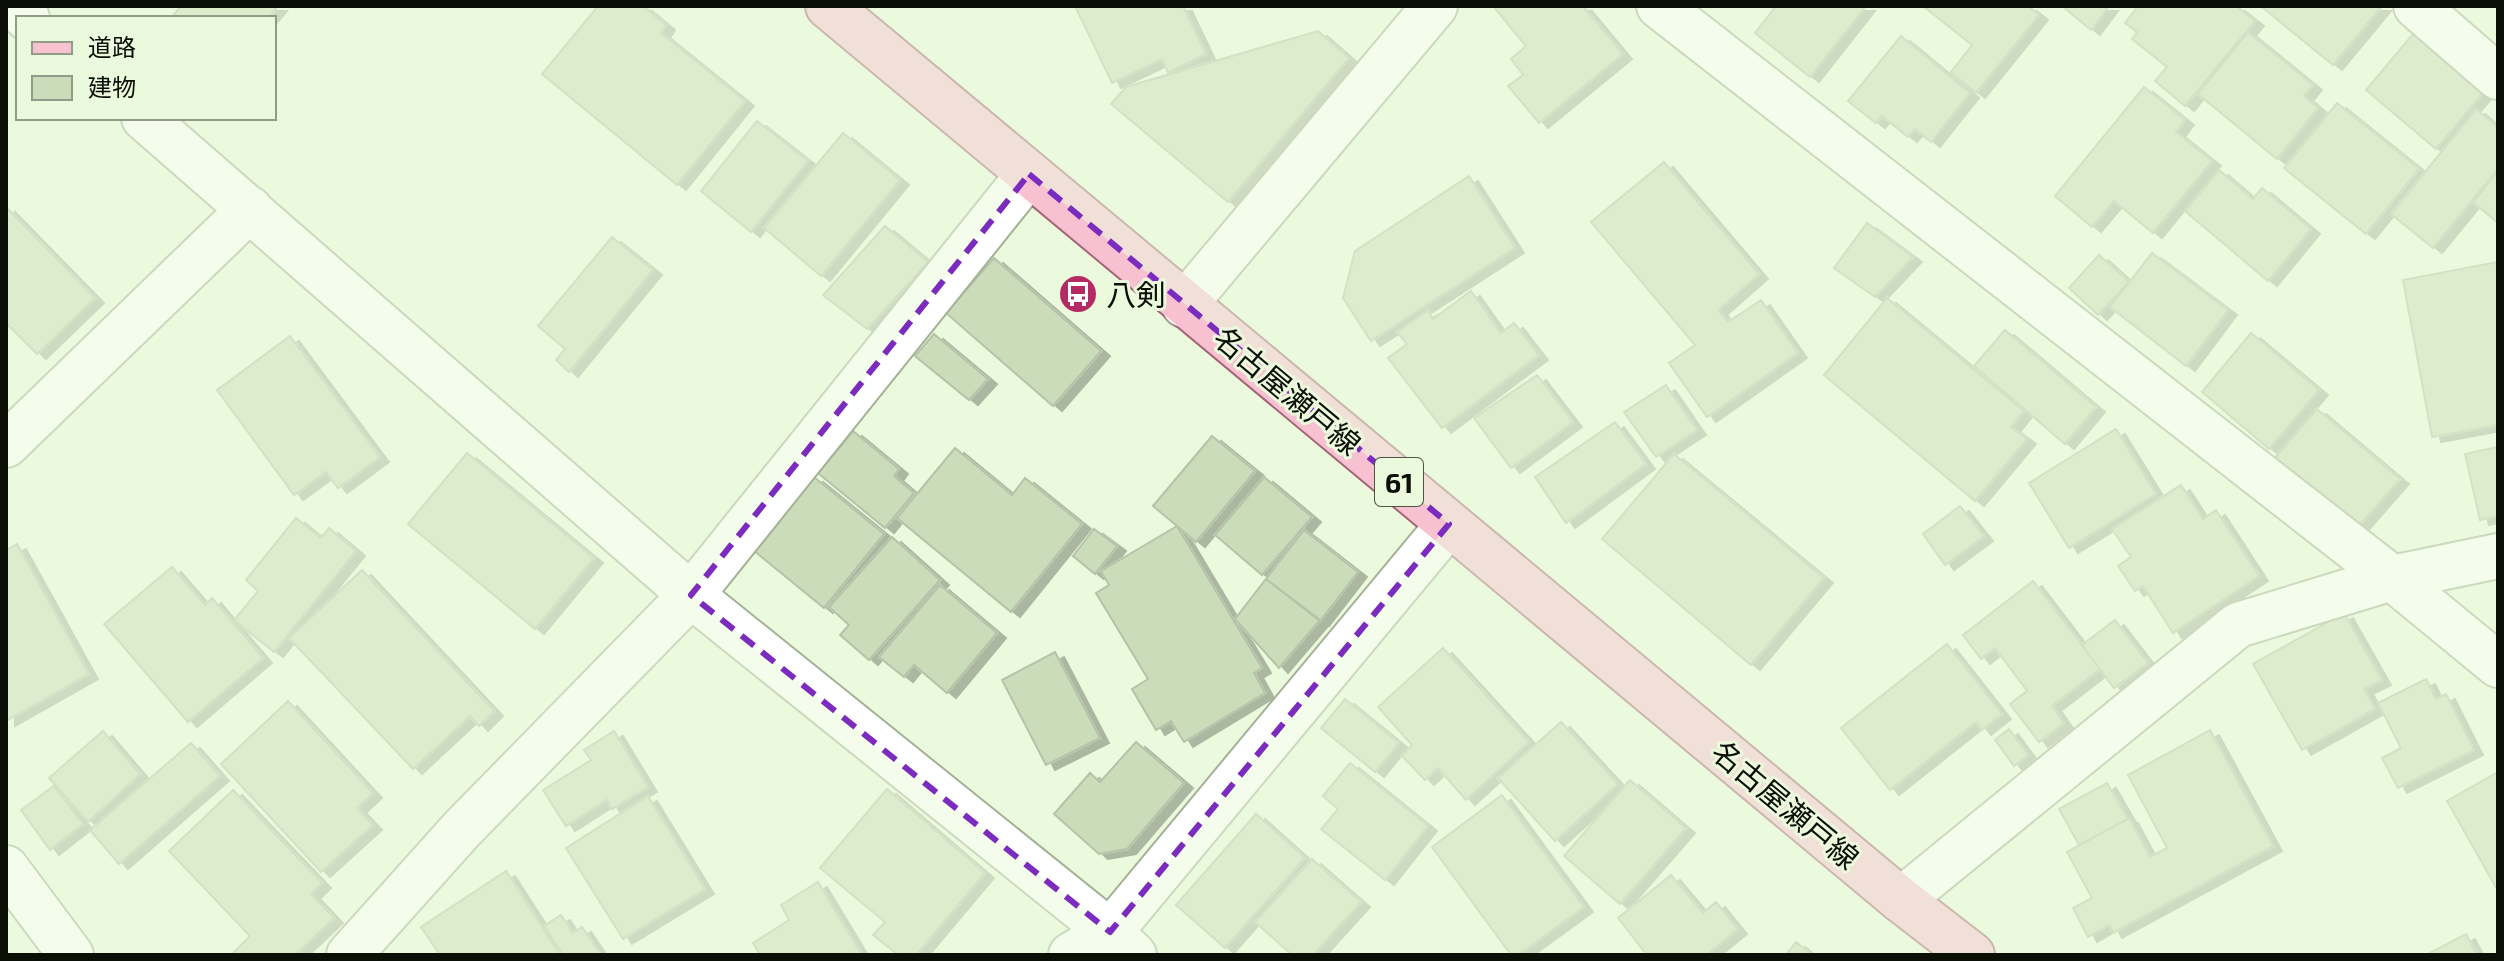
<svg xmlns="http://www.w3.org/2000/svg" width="2504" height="961" font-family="'Exo 2','Noto Sans JP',sans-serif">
<defs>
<filter id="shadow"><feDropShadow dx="9" dy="5" stdDeviation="0" flood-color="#0004"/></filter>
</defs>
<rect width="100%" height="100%" fill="#ebf9dd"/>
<!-- building -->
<path fill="#cadcba" stroke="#b5c3a8" stroke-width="2" filter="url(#shadow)" d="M181 6H278L268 18H171Z
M598 6H643L666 25 661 33 745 101 677 185 542 74Z
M1075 6H1183L1206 54 1168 73 1162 59 1112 83Z
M1493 6H1583L1623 54 1539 123 1508 86 1523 75 1511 59 1526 46Z
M1776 6H1866L1810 77 1755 33Z
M1923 6H2028L2039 15 1976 93 1951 72 1972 45Z
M2062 6H2109L2091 30Z
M2138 6H2236L2255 21 2185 106 2155 81 2167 67 2132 39 2137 32 2125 23Z
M2265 6H2382L2333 65 2263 8Z
M2419 27 2488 87 2436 149 2366 90Z
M1318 31 1349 58 1228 202 1111 104 1126 87Z
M2248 32 2313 85 2304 96 2318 108 2277 159 2198 94Z
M1901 36 1970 93 1931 142 1915 129 1908 137 1882 116 1876 123 1848 101Z
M2144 87 2185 120 2176 132 2212 161 2153 233 2114 201 2092 227 2055 196Z
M2337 103 2419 169 2366 234 2284 168Z
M2476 109 2498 128V169L2433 248 2391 214Z
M757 121 808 161 751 232 701 191Z
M843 133 900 180 821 276 764 228Z
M1664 162 1759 274 1718 310 1728 322 1761 300 1798 353 1707 417 1669 363 1695 345 1591 222Z
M2219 170 2253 199 2262 188 2311 229 2268 281 2185 211Z
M2498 171V223L2473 202Z
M1469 176 1515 248 1371 341 1343 298 1355 251Z
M6 207 95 298 37 354 6 323Z
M1867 223 1913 257 1875 297 1834 268Z
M885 226 928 262 867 329 823 295Z
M612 237 653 270 569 372 556 360 565 349 538 326Z
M2152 253 2228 310 2186 366 2110 307Z
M2099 255 2129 282 2098 315 2069 288Z
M994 258 1101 351 1053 406 946 313Z
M2498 262V425L2432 437 2403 280Z
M1471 291 1501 333 1514 323 1539 355 1442 428 1388 358 1407 344 1397 332 1428 310 1433 319Z
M1887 298 2024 411 2011 427 2027 439 1975 501 1824 375Z
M2005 330 2096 407 2065 444 1974 366Z
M2251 333 2319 390 2269 449 2202 392Z
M934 334 988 379 969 400 915 356Z
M290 336 380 457 338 488 326 472 294 495 217 390Z
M1537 375 1573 422 1511 468 1474 418Z
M1666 385 1697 430 1656 457 1624 412Z
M2317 409 2400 479 2357 528 2275 458Z
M1615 422 1646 464 1566 523 1535 477Z
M2116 429 2156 494 2069 548 2029 483Z
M853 431 899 469 894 476 914 493 885 528 818 473Z
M1212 436 1255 471 1196 542 1153 506Z
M2498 447V516L2480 520 2465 454Z
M955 448 1012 495 1025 478 1082 524 1011 612 897 518Z
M467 453 594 558 535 629 408 524Z
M1674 454 1824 578 1751 665 1602 539Z
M814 477 884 534 824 608 753 550Z
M1264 477 1312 517 1262 575 1215 535Z
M2181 485 2203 519 2216 510 2259 576 2173 633 2143 586 2135 591 2118 566 2131 557 2112 529Z
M1960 506 1984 536 1945 565 1923 534Z
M296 518 321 538 329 528 356 551 274 652 234 620 258 591 246 580Z
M1177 526 1262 668 1254 673 1265 693 1184 742 1171 721 1156 730 1132 689 1148 679 1096 593 1109 585 1101 571Z
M1094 529 1117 546 1095 574 1073 556Z
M1304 530 1358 572 1320 621 1266 579Z
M892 537 940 580 869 660 840 635 849 625 829 607Z
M17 544 89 674 6 721V550Z
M172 567 205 605 212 598 263 658 188 722 104 624Z
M362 570 494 711 479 726 470 716 413 769 289 638Z
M1266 579 1320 620 1279 668 1235 619Z
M2033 581 2100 669 2052 706 2064 723 2039 742 2010 704 2027 691 1995 648 1981 659 1963 635Z
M940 585 997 633 947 693 914 665 904 677 879 657Z
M2344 613 2382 680 2364 689 2375 709 2302 750 2253 664Z
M2115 620 2148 663 2114 688 2082 645Z
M1947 644 2002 714 1982 730 1976 722 1890 790 1841 728Z
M1443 648 1529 742 1466 800 1438 768 1425 780 1402 756 1412 745 1378 707Z
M1055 652 1100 738 1046 765 1002 680Z
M2426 679 2436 699 2446 694 2474 750 2398 788 2382 758 2401 748 2378 703Z
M1345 699 1399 743 1375 772 1321 728Z
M288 701 373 793 357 808 373 825 321 872 221 764Z
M1561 722 1618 784 1555 841 1498 778Z
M2009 729 2028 755 2014 766 1995 740Z
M2210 730 2273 846 2113 933 2109 925 2088 937 2073 908 2092 898 2067 852 2129 818 2150 857 2167 848 2128 775Z
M103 731 140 774 88 822 49 778Z
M614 731 648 787 612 809 607 800 566 826 543 790 591 760 584 750Z
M1136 742 1184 783 1127 849 1099 854 1054 814 1090 773 1100 782Z
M191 743 220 776 119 864 90 830Z
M1350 763 1428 826 1385 880 1321 829 1338 809 1323 796Z
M2498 772V891L2447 801Z
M1630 780 1686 828 1620 904 1564 856Z
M2107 783 2128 819 2079 845 2059 809Z
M54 786 83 824 50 850 21 810Z
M887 789 985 873 916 955H898L873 935 885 922 820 868Z
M233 790 322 883 311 894 334 918 295 955H231L250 936 169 851Z
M1502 795 1584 907 1518 955H1511L1432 847Z
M648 796 705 889 623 939 566 848Z
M1256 814 1305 858 1225 948 1176 905Z
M1312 859 1361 902 1313 955H1292L1255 922Z
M506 871 560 955H440L421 927Z
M1671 875 1703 913 1716 902 1738 929 1706 955H1647L1618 918Z
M818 882 862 955H760L753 943 789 920 781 905Z
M561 915 573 933 582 927 601 955H563L544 926Z
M2466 934 2477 955H2426Z
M1796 942 1812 955H1786Z"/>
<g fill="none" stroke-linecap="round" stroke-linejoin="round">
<defs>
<path id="minor" d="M15 6 27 18
M1659 6 2392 578 2498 665
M2416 6 2498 77
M144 118 691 595 1110 932 1134 955
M1184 305 1435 6
M6 445 250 209
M6 868 71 955
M1901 900 2238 625 2392 578 2498 556
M349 955 462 829 691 595 1029 174
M1071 955 1110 932 1449 524"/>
<path id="major" d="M828 6 1901 900 1972 955"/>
</defs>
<!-- minor casing -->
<use href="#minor" stroke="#a4b197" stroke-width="48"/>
<!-- major casing -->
<use href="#major" stroke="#a26776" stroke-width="48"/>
<!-- minor -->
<use href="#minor" stroke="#fff" stroke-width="44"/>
<!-- major -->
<use href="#major" stroke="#f8c1d1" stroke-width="44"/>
</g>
<!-- marked area -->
<path d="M0 0H2504V961H0ZM1029 174 1449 524 1110 932 691 595Z" fill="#ebf9dd" fill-opacity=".55" fill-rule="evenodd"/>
<path fill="none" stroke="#7b2cbf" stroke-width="6" stroke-dasharray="16 10" stroke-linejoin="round" d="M1029 174 1449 524 1110 932 691 595Z"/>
<!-- icons -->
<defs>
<symbol id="bus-disc" viewBox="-11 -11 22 22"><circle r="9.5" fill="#b62a64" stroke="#ebf9dd"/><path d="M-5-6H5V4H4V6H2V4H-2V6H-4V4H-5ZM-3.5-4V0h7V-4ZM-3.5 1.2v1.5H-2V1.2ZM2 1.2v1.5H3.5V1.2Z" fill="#fff"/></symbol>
</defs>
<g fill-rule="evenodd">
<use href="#bus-disc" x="1056" y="272" width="44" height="44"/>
</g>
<g text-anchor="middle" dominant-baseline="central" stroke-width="6" stroke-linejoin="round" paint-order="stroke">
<!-- shield labels -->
<rect fill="#ebf9dd" stroke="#4e5546" stroke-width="2" x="1375" y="458" width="48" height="48" rx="6"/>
<g font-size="28" font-weight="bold" fill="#0b0f06">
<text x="1399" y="482">61</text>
</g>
<!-- poi labels -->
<g font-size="30" fill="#0b0f06" stroke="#ebf9dd" text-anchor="start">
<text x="1106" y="294">八剣</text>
</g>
<!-- street labels -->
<g font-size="30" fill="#0b0f06" stroke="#ebf9dd">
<text transform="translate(1288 390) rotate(40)">名古屋瀬戸線</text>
<text transform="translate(1786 804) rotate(40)">名古屋瀬戸線</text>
</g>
</g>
<!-- border -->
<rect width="2504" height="961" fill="none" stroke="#0b0f06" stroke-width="16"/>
<!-- legend -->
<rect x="16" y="16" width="260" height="104" fill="#ebf9dd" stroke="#919b87" stroke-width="2"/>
<rect x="32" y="42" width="40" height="12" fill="#f8c1d1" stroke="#919b87" stroke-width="2"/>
<text x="88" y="56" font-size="24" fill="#0b0f06">道路</text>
<rect x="32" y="76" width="40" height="24" fill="#cadcba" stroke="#919b87" stroke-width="2"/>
<text x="88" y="96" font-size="24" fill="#0b0f06">建物</text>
</svg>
